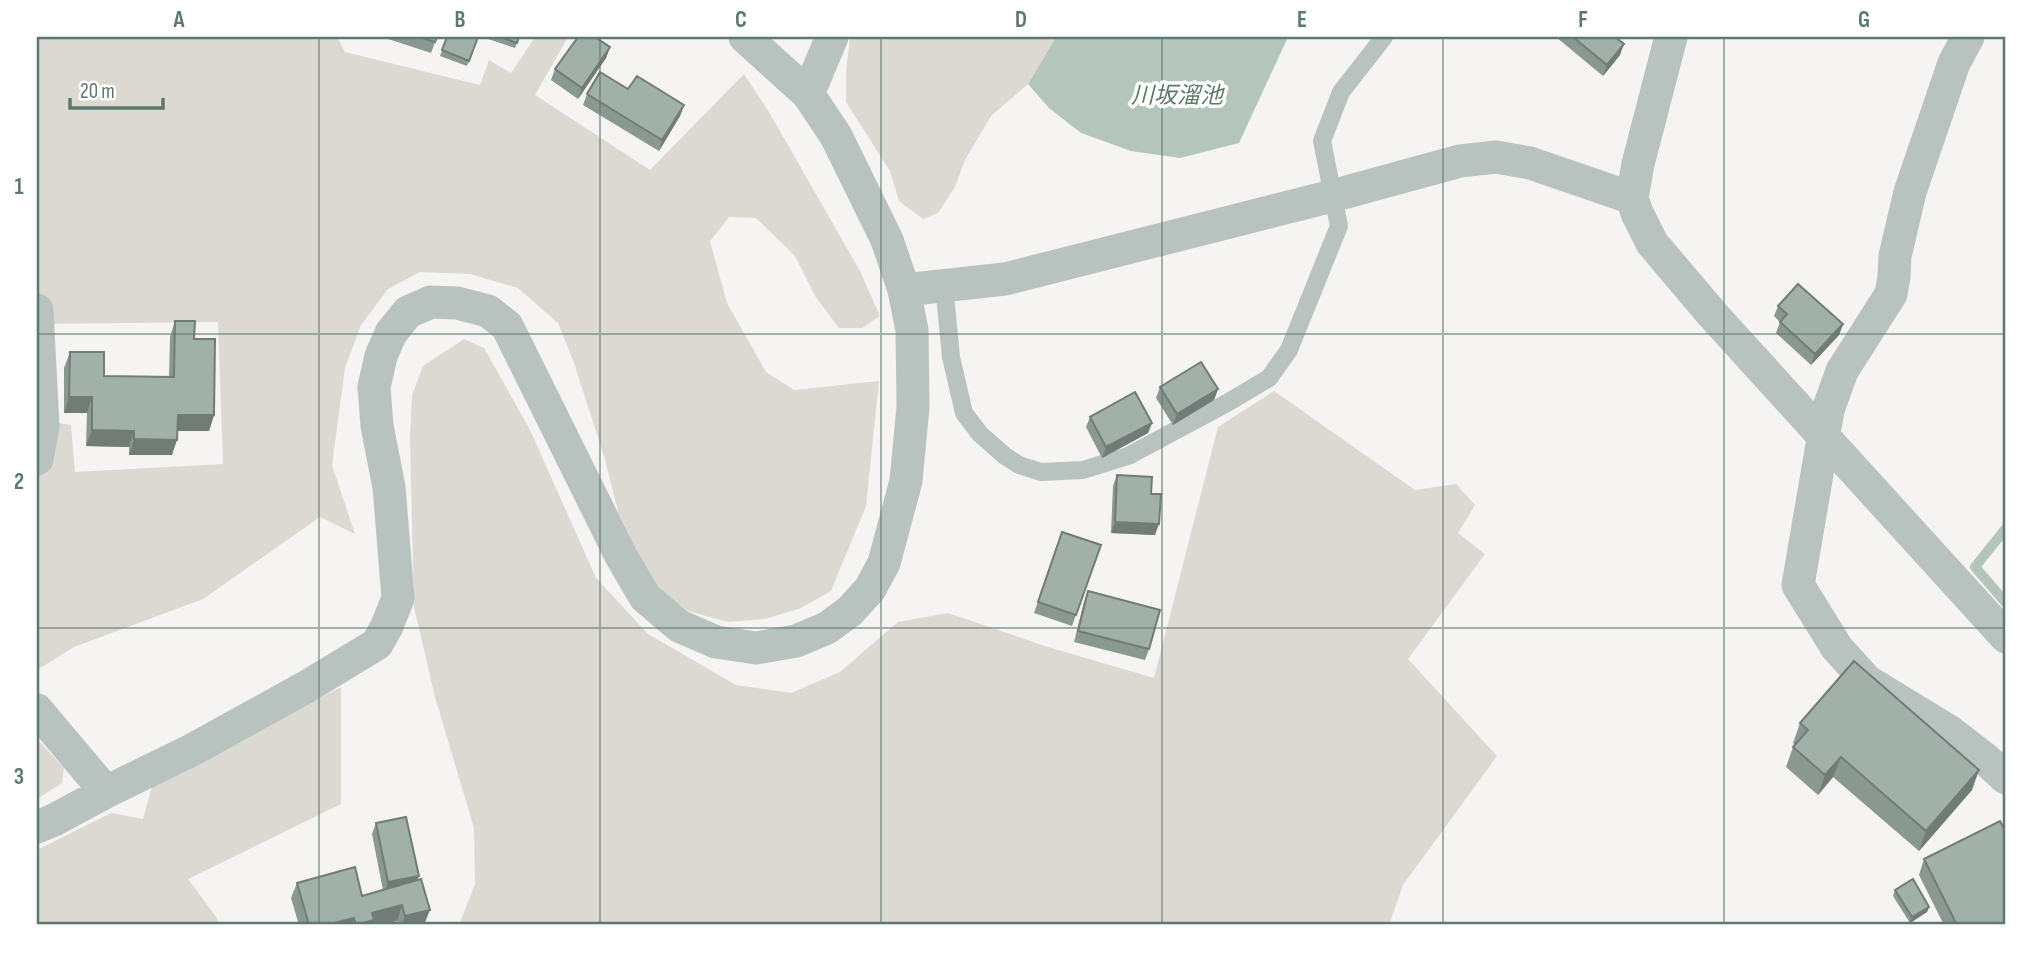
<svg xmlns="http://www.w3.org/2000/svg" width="2043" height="962" font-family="'Sofia Sans Condensed','Noto Sans JP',sans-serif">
<rect width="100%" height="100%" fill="#f6f3f3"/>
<!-- green -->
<path fill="#dbd9d2" d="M37 37H337L345 52 480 85 489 60 511 73 535 37H568L535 95 650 170 744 74 769 112 860 271 880 316 862 328H839L815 296 795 256 756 218 729 217 710 241 727 303 766 372 794 390 879 381 866 506 831 591 801 608 765 619 728 622 688 611 656 588 633 545 618 511 604 456 573 360 558 323 518 288 470 274 420 272 388 289 361 325 345 368 332 465 355 534 320 517 203 599 74 647 37 670V420L71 425 75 472 223 464 218 322 38 324 37 331Z
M850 37H1056L1028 84 991 116 965 160 955 187 938 213 923 219 899 201 890 171 846 102V72Z
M464 339 484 348 530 430 596 578 648 634 736 685 791 693 840 672 898 622 948 613 1048 647 1154 678 1218 427 1274 391 1415 490 1456 484 1475 505 1458 533 1485 554 1408 659 1497 756 1403 885 1389 925H459L475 884 474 828 435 697 414 607 410 438 412 396 423 366Z
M341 687V804L188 879 217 918 219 925H37V850L111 813 143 819 153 783Z
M37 739 64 768 62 783 37 799Z"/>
<!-- water -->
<path fill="#b4c6bc" d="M1056 37H1288L1239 143 1180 158 1131 151 1081 133 1049 108 1028 84Z"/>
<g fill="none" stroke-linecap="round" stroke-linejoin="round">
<!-- stream -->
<path stroke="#b4c6bc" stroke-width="10" d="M2006 528 1975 567 2006 603"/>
<!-- service -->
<path stroke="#b8c2be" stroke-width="18" d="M944 285 951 357 964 413 980 434 1005 456 1019 465 1041 472 1083 470 1128 456 1227 403 1269 378 1289 350 1339 226 1322 141 1341 92 1384 37"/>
<!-- minor -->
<path stroke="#b8c2be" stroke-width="33" d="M1671 37 1638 164 1632 198 1637 213 1652 243 1713 315 2006 637
M1968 37 1954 63 1910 192 1895 256 1894 277 1891 294 1842 371 1828 410 1798 585 1837 648 1867 681 1949 731 1984 758 2006 778
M808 94 832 37
M904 290 1005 279 1332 196 1460 161 1496 157 1530 163 1632 198
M37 310 43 427 37 459
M37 710 106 792
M37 827 54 820 106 792 192 750 306 687 377 644 387 626 398 598 389 487 377 426 374 387 381 356 391 333 408 312 431 302 457 303 488 311 507 326 621 556 645 597 679 626 716 642 756 648 796 641 827 628 850 611 870 589 884 563 906 481 913 407 912 330 904 290 887 240 836 136 808 94 745 37"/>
</g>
<!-- wall -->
<path fill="#8a9892" d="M382 37H437L431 53Z
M447 37H478L467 66 440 56Z
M489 37H519L515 48 488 39Z
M1556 37H1615L1620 55 1603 76Z
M610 47 606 58 578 99 551 80 555 69Z
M628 89 684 105 680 116 659 151 583 105 587 94Z
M1778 306 1843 324 1839 335 1811 365 1776 333 1780 322 1774 316Z
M175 321 194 339 214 415 209 431H177L172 455H129V447L86 446 87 413H64V368L70 352 104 376 169 377 170 337Z
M1160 387 1218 389 1214 400 1173 425 1156 398Z
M1090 417 1152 423 1148 433 1102 458 1086 427Z
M1117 475 1151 494 1155 535 1111 533 1113 486Z
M1062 532 1101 545 1072 626 1034 613Z
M1088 591 1149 649 1145 660 1074 642 1084 602Z
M1800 723 1972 790 1919 851 1833 777 1818 795 1786 767 1793 747 1795 745 1793 743Z
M376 823 417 880 424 925H398L397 921 380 925H299L291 898 297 883 362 896 383 890 372 834Z
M1924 859 2006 925H1944L1919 875Z
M1895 890 1929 907 1927 912 1910 923 1893 896Z"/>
<!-- shaded-wall -->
<path fill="#717c77" d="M1624 44 1620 55 1603 76 1607 65Z
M610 47 606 58 578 99 582 88Z
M684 105 680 116 659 151 662 140Z
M1843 324 1839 335 1811 365 1815 354Z
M1218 389 1214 400 1173 425 1177 414Z
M69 397H92L87 413H64Z
M178 415H214L209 431H172Z
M1152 423 1148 433 1102 458 1106 447Z
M92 430 134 431 129 447 86 446Z
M134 439 177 440 172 455H129Z
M1115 522 1159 524 1155 535 1111 533Z
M1841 757 1833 777 1818 795 1825 775Z
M1979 770 1972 790 1919 851 1926 831Z
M419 876 415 887 384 893 388 882Z
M402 905 397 921 380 925H356L372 913Z
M1929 907 1927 912 1910 923 1912 917Z
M430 910 424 925H402L405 916Z
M354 918 352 925H326Z"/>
<!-- building -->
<path fill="#a1b1aa" stroke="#717c77" stroke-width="2" d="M419 37H437L435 42Z
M447 37H478L469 61 442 50Z
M500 37H519L517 43Z
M578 37H595L610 47 582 88 555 69Z
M1573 37H1615L1624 44 1607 65Z
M600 72 628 89 637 76 684 105 662 140 587 94Z
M1798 284 1843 324 1815 354 1780 322 1787 314 1778 306Z
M175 321H195L194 339H215L214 415H178L177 440 134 439V431L92 430V397H69L70 352H104V376L174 377Z
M1201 362 1218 389 1177 414 1160 387Z
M1135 392 1152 423 1106 447 1090 417Z
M1117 475 1152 477 1151 494H1161L1159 524 1115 522Z
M1062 532 1101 545 1076 615 1038 602Z
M1088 591 1160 610 1149 649 1078 631Z
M1854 661 1979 770 1926 831 1841 757 1825 775 1793 747 1808 730 1800 723Z
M406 817 419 876 388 882 376 823Z
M2000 821 2006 833V925H1957L1924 859Z
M355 867 362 896 421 879 430 910 405 916 402 905 372 913 374 920 356 925 354 918 326 925H309L297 883Z
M1913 879 1929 907 1912 917 1895 890Z"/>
<!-- grid -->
<path fill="none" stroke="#5d786e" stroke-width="2" stroke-opacity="0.55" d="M319 37V925M600 37V925M881 37V925M1162 37V925M1443 37V925M1724 37V925M37 334H2006M37 628H2006"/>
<g text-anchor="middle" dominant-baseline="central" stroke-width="7" stroke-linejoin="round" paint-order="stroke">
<!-- water labels -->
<g font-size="23" font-style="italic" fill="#5c7969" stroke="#fff">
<text x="1177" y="96">川坂溜池</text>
</g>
</g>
<!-- border -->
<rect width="2043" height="962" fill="none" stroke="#ffffff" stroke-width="77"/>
<!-- scale -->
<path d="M70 98v10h93v-10" fill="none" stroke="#5d786e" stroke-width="3.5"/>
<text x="80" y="98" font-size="21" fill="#5d786e" stroke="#ffffff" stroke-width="5" paint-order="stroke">20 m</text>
<rect x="38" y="38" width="1966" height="885" fill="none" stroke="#5d786e" stroke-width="2.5"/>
<g font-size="23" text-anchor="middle" font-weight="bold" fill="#5d786e">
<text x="179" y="27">A</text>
<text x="460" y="27">B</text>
<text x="741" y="27">C</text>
<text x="1021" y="27">D</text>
<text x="1302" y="27">E</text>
<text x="1583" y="27">F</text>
<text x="1864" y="27">G</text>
<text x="19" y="194">1</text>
<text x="19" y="489">2</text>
<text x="19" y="784">3</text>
</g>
</svg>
